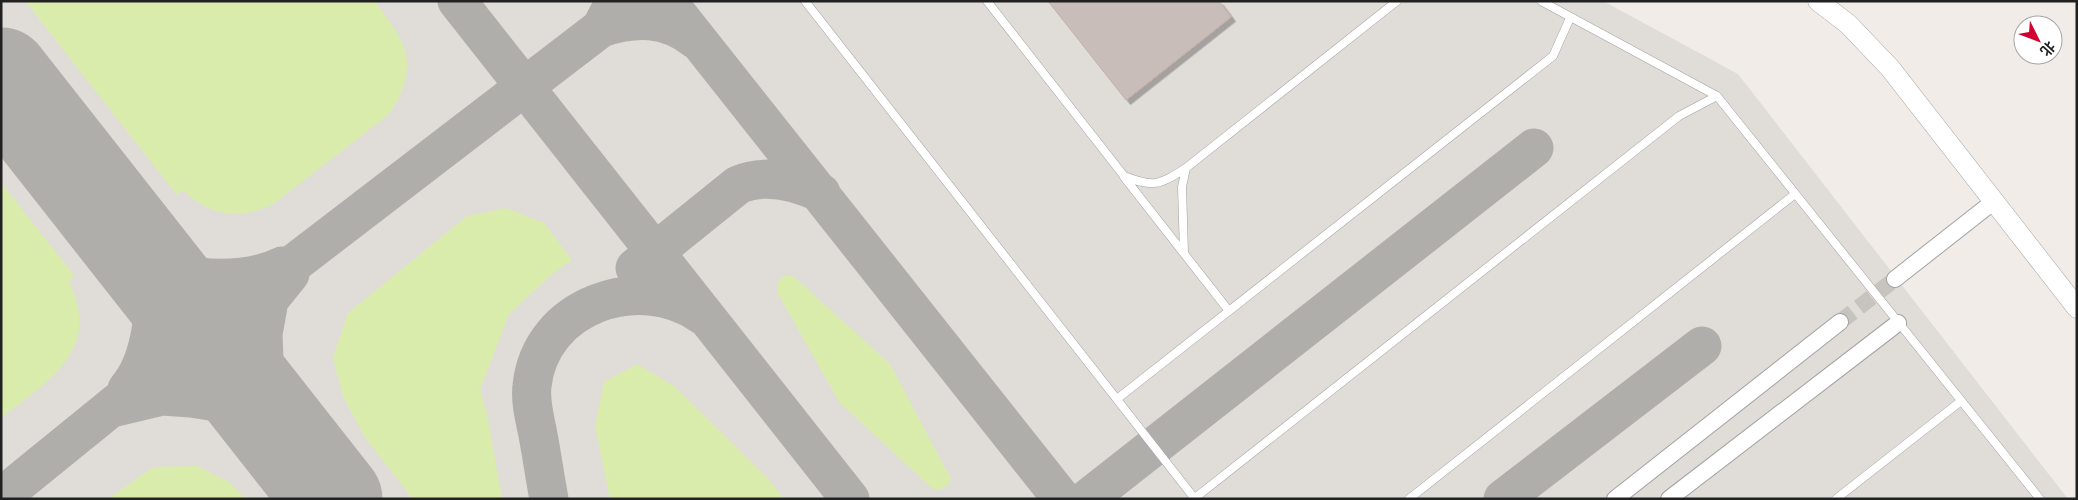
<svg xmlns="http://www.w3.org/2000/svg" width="2078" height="500" font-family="Figtree,'Noto Sans SC',sans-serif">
<defs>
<filter id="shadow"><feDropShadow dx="4.5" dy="4.5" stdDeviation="0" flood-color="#0004"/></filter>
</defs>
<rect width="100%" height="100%" fill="#f1ece7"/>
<!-- airport -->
<path fill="#e0dcd8" d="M1 1H1603L1738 74 2068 499H1Z"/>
<!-- grass -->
<path fill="#daecac" d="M25 1H375C384 15 397 30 403 45 413 70 403 95 388 115L273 204C239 220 211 217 183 190L177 195Z
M1 183 74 275 69 282C103 349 48 381 1 418Z
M506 208 544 223 572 260 551 275 509 314 480 390 487 414 502 499H413L366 439 343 397 333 358 348 313 467 216Z
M784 276H793L890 364 951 479 949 484 940 490 933 489 839 402 777 292C777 285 777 280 784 276Z
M637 364 674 386 769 480 784 499H610L595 426 604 382Z
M197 466 229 482 246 499H108L153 467Z"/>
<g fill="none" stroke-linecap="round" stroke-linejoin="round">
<!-- taxiway -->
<path stroke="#b0aeab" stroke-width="39" d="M457 1 850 499
M615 1 601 28C635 17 666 16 696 40
M667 1 1062 499
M136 247C144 253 152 260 161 265 193 283 249 282 282 266
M635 268 738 185C765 173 795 181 821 193
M127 389C148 365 157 317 151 287 149 273 141 260 136 247
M116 407 162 396 191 398 229 404 256 414 284 436
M284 436 270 407 265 388 263 334 269 300 290 274
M1 497 203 333 601 28
M549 499C545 478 542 456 538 435 535 419 530 402 532 386 540 305 639 271 702 315
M1087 499 1534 148
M1503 499 1702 346"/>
<!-- runway -->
<path stroke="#b0aeab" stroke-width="99" d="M1 77 333 499"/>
</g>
<!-- building -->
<path fill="#c9bdba" stroke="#c4afa9" filter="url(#shadow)" d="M1048 1H1219L1231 17 1126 100Z"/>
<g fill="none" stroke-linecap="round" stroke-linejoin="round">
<!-- minor-tunnel -->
<path stroke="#c7c3bf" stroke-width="16" stroke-dasharray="16 8" stroke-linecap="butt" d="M1840 322 1895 279"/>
<defs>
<path id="service" d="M805 1 1195 499
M987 1 1124 176C1154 188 1159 185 1186 168L1397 1
M1541 1 1717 96 2040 499
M1124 177 1229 311
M1184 253 1182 187 1186 168
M1117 399 1553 56 1570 18
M1195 498 1679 116 1717 96
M1409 499 1795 194
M1836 499 1961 401"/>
<path id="minor" d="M1895 279 1993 202
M1615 499 1840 322
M1669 499 1898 323"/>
<path id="tertiary" d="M1818 1 1848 24 1890 68 2077 308"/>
</defs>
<!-- service casing -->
<use href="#service" stroke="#a2a2a2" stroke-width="9"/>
<!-- minor casing -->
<use href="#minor" stroke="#a2a2a2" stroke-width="18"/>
<!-- tertiary casing -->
<use href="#tertiary" stroke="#a2a2a2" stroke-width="21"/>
<!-- service -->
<use href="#service" stroke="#fff" stroke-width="8"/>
<!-- minor -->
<use href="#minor" stroke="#fff" stroke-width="16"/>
<!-- tertiary -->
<use href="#tertiary" stroke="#fff" stroke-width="20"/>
</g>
<!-- border -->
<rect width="2078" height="500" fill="none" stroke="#212121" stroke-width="5"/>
<!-- north arrow -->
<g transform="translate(2038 40) rotate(132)"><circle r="24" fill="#ffffff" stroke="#a6a6a6"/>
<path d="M0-4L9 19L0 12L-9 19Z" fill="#d1002e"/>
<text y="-8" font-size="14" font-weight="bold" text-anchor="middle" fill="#212121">北</text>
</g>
</svg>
